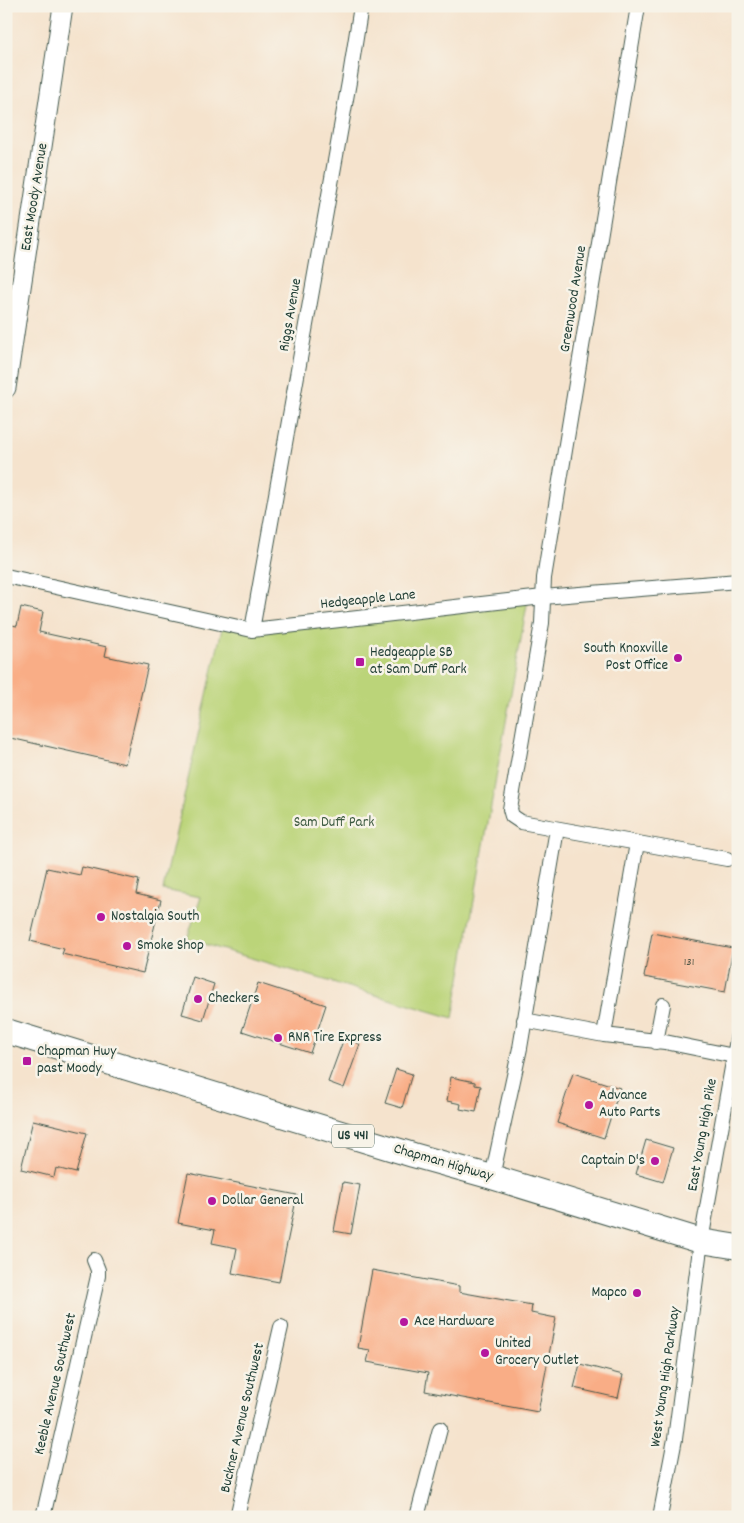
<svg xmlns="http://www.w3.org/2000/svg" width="744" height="1523" font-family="Dekko,sans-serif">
<rect width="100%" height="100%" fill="#f7f3e8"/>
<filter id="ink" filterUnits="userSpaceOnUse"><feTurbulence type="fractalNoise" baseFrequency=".02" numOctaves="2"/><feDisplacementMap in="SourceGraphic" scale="10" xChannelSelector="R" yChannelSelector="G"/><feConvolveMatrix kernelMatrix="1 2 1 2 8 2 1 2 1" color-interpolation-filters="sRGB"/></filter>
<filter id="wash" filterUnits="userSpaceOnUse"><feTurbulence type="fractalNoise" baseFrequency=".0096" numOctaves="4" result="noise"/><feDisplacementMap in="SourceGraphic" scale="20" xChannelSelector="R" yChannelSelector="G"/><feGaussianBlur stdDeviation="1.12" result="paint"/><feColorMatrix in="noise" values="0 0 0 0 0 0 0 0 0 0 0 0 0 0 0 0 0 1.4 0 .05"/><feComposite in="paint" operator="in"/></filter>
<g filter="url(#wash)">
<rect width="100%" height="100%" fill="#f5e3cd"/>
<!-- green -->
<path fill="#bbd479" stroke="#6d8856" d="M528 599 453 1018 187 939 201 897 163 890 223 624 252 630Z"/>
<g id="blocks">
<!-- building -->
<path fill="#f9ad86" d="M21 607 43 612 39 632 107 647 105 656 148 665 125 764 6 737V624L17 626Z
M82 867 139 880 136 894 161 900 143 973 62 954 64 949 30 941 47 868 80 875Z
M652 933 733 948 725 992 644 977Z
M193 977 214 984 203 1020 182 1014Z
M258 983 326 1005 310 1053 242 1031Z
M344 1038 360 1044 344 1088 328 1082Z
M396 1069 412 1074 402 1108 385 1103Z
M573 1073 620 1088 604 1138 557 1123Z
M451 1077 475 1082V1085L481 1086 476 1112 460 1109 461 1104 447 1101Z
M33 1120 87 1133 76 1173 56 1168 54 1177 21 1169Z
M646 1140 673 1148 663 1182 636 1174Z
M188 1173 297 1195 279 1282 232 1273 237 1248 212 1243 215 1230 178 1223Z
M343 1182 360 1185 351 1234 334 1231Z
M372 1270 459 1286V1292L532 1305 531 1313 556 1318 538 1412 425 1391 428 1373 367 1362 370 1350 358 1348Z
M580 1364 623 1375 618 1398 574 1388Z"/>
</g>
</g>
<g filter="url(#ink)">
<use href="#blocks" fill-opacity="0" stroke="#3f564b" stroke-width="1"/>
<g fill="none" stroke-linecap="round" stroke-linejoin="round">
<defs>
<path id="street" d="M638 6 544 578 542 623 510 809 512 816 521 822 727 859
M6 576 252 630 543 597 738 581
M252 630 349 82 361 6
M524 1020 604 1035 665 1042 734 1056
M604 1035 637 843
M656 1042 663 1005
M492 1177 520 1048 557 829
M43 1517 98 1276V1270L94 1260
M237 1517 281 1327
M417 1517 440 1429
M660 1517 675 1439 701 1241 738 1034"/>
<path id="secondary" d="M6 388 63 6"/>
<path id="highway" d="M6 1031 413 1155 492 1177 701 1241 738 1247"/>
</defs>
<!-- street casing -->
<use href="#street" stroke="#3f564b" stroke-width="16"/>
<!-- secondary casing -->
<use href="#secondary" stroke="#3f564b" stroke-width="21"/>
<!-- highway casing -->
<use href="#highway" stroke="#3f564b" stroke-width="26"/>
<!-- street -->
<use href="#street" stroke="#fff" stroke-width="14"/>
<!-- secondary -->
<use href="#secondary" stroke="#fff" stroke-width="19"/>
<!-- highway -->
<use href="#highway" stroke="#fff" stroke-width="24"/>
</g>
</g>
<!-- markers -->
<g fill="#b5179e" stroke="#f7f3e8" stroke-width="2">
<circle cx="678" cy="658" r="5"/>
<rect x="355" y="657" width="10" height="10" rx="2.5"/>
<circle cx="101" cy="917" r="5"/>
<circle cx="127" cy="946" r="5"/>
<circle cx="198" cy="999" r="5"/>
<circle cx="278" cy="1038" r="5"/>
<rect x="22" y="1056" width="10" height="10" rx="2.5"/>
<circle cx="589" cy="1105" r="5"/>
<circle cx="655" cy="1161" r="5"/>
<circle cx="212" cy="1201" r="5"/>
<circle cx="637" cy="1293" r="5"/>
<circle cx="404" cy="1322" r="5"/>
<circle cx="485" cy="1353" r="5"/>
</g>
<g text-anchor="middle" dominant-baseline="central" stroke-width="5" stroke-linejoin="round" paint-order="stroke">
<!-- number labels -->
<g font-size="12" fill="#565948">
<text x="689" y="962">131</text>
</g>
<!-- shield labels -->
<rect fill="#f7f3e8" stroke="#60746a" stroke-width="1" x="332" y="1124.5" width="42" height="23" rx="4"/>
<g font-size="14" font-weight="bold" fill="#1f3d34">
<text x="353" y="1136">US 441</text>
</g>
<!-- street labels -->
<g font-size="15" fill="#1f3d34" stroke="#f7f3e8">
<text transform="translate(35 197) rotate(-81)">East Moody Avenue</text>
<text transform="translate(574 299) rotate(-81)">Greenwood Avenue</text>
<text transform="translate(291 315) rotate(-80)">Riggs Avenue</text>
<text transform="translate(368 600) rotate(-6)">Hedgeapple Lane</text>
<text transform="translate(703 1135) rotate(-80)">East Young High Pike</text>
<text transform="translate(443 1163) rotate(16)">Chapman Highway</text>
<text transform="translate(666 1377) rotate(-82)">West Young High Parkway</text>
<text transform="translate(56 1384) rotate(-77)">Keeble Avenue Southwest</text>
<text transform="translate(243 1418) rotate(-77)">Buckner Avenue Southwest</text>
</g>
<!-- poi labels -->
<g font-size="15" fill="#1f3d34" stroke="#f7f3e8" text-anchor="start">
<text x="668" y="649" text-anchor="end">South Knoxville<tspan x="668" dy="17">Post Office</tspan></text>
<text x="370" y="653">Hedgeapple SB<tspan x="370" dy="17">at Sam Duff Park</tspan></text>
<text x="111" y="917">Nostalgia South</text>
<text x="137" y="946">Smoke Shop</text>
<text x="208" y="999">Checkers</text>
<text x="288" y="1038">RNR Tire Express</text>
<text x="37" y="1052">Chapman Hwy<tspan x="37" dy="17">past Moody</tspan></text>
<text x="599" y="1096">Advance<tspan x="599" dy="17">Auto Parts</tspan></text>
<text x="645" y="1161" text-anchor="end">Captain D's</text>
<text x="222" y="1201">Dollar General</text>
<text x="627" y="1293" text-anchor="end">Mapco</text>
<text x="414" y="1322">Ace Hardware</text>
<text x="495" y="1344">United<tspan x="495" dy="17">Grocery Outlet</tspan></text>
</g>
<!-- park labels -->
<g font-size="15" fill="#3e5b42" stroke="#f7f3e8">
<text x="334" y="823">Sam Duff Park</text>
</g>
</g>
<!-- margin -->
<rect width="744" height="1523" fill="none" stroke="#f7f3e8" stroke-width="25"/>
</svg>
